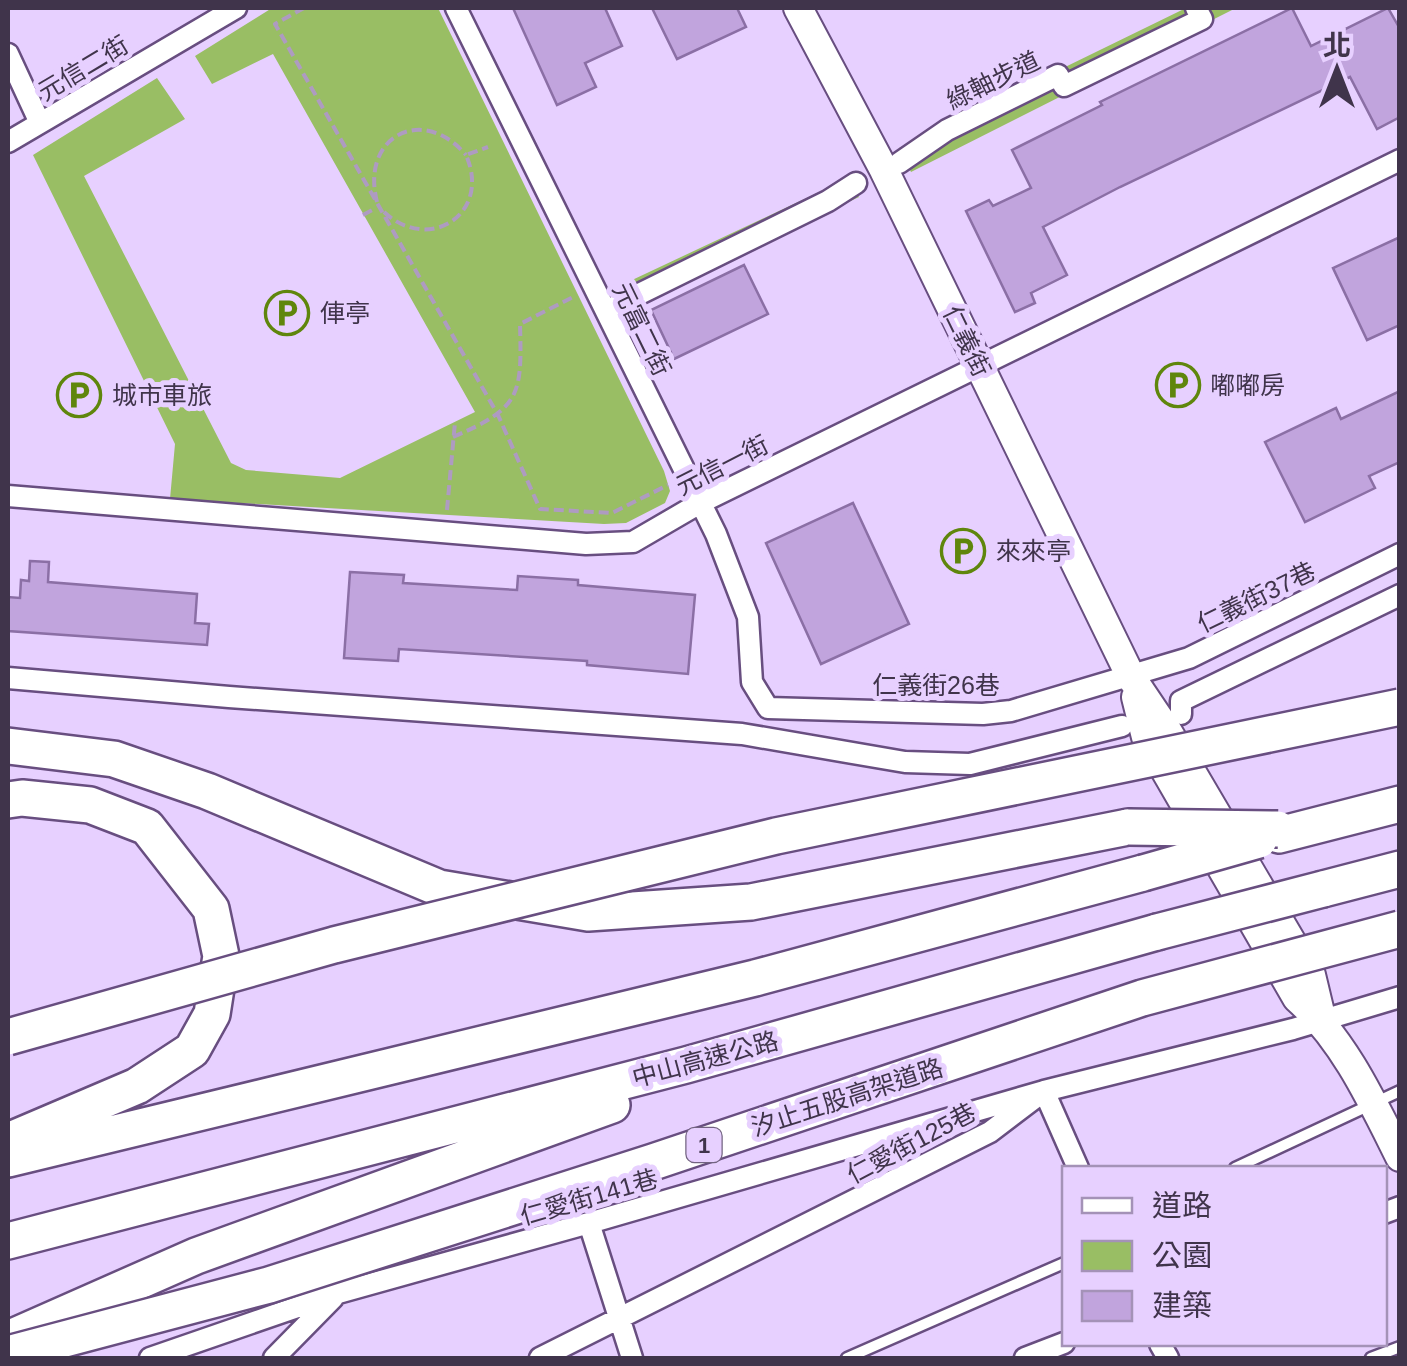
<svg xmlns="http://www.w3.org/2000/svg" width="1407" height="1366" font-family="Helvetica,'Noto Sans TC',sans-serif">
<rect width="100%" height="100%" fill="#e7d0ff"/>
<!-- green -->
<path fill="#99be64" d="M272 8H438L664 471 670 491 665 503 626 523 604 524 170 499 175 444 33 155 157 78 185 119 84 176 231 463 246 470 340 478 475 412 273 54 212 84 195 56Z
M1186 8H1236L911 172 899 148Z
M849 178 859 197 622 310 613 289Z"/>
<!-- building -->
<path fill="#c1a4dd" stroke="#8b6fa5" stroke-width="2.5" d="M513 8H605L622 46 585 63 596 87 557 105Z
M652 8H737L746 27 677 59Z
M1292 8 1311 46 1388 8 1400 29V117L1377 129 1350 77 1120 187 1043 227 1067 275 1031 293 1035 303 1015 312 966 211 989 200 993 206 1031 188 1012 150 1102 105 1100 102Z
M1400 237V325L1367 340 1333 268Z
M744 265 768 314 674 359 651 310Z
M1400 391V462L1369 476 1375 488 1305 522 1265 442 1336 408 1341 419Z
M853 503 909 624 821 664 766 543Z
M30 561 49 562 48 582 197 594 195 623 209 624 207 645 8 631V597L20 598 21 580 29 581Z
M350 572 404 575 403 583 517 590 518 576 578 580V585L695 595 688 674 587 665V661L399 649 398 661 344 658Z"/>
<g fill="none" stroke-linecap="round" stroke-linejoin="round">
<defs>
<path id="lane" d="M1235 1168 1400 1091
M847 1358 1064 1263
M1371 1358 1400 1347"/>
<path id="street" d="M456 8 716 534 748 617 752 682 768 708 983 714 1011 711 1189 658 1400 554
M8 54 40 123
M8 142 236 8
M899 163 947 130 1058 75 1064 86 1202 19 1196 8
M617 305 828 201 856 183
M8 496 586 544 633 542 700 503 1400 160
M8 678 229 697 742 734 905 762 970 764 1122 726
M1181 714V701L1400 595
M1384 1213 1400 1207
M589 1223 632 1358
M1160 1344 1168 1358
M150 1358 338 1293 589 1223 1044 1091 1078 1168
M274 1358 333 1298
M540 1358 990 1132 1044 1091 1293 1029 1400 997
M1025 1358 1064 1343"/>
<path id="secondary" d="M798 8 884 170 1131 677 1168 732 1311 975 1322 1021
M1136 697 1146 737 1297 998C1344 1040 1372 1101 1400 1157"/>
<path id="highway" d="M8 746 114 759 207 791 439 888 588 913 751 902 1128 827
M8 800 22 798 90 805 147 827 211 909 221 956 212 1014 192 1050 137 1086 8 1141
M1279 835 1400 804
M1323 889 1400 869
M8 1159 755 978 1143 873
M8 1241 686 1065 1157 932
M8 1339 196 1256 612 1105"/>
</defs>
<!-- lane casing -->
<use href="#lane" stroke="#684e80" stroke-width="15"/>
<!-- street casing -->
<use href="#street" stroke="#684e80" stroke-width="25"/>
<!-- secondary casing -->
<use href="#secondary" stroke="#684e80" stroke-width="32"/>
<!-- highway casing -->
<use href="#highway" stroke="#684e80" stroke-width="40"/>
<!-- path -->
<path stroke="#ae9bc1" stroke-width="4" stroke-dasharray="10 5" stroke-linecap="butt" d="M304 8 275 24 498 415 540 509 612 513 668 485
M377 202C360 136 423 104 466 155
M384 212C429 254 492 214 466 155L488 147
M363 215 376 208
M453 437C521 408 522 395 520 324L575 296
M447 510 455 422"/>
<!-- lane -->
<use href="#lane" stroke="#fff" stroke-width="10"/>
<!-- street -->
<use href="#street" stroke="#fff" stroke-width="20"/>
<!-- secondary -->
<use href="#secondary" stroke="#fff" stroke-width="28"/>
<!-- highway -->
<use href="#highway" stroke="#fff" stroke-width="35"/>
<defs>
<path id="highway-bridge" d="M1128 827 1278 829
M1143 873 1259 840
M1157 932 1323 889
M8 1037 334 945 776 836 1400 707
M8 1354 269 1285 653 1162 1142 998 1400 929"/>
</defs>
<!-- highway-bridge casing -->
<use href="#highway-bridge" stroke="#684e80" stroke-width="40" stroke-linecap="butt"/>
<!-- highway-bridge -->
<use href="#highway-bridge" stroke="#fff" stroke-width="35"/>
</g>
<!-- icons -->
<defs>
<symbol id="parking-ring" viewBox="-11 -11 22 22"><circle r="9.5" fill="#e7d0ff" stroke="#5f860c" stroke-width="1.5"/><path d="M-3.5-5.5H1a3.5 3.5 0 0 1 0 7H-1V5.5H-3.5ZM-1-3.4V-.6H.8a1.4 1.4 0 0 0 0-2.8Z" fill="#5f860c"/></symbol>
</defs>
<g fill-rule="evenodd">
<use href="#parking-ring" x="262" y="288" width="50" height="50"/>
<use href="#parking-ring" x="1153" y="360" width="50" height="50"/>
<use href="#parking-ring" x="54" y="370" width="50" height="50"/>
<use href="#parking-ring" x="938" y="526" width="50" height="50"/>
</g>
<g text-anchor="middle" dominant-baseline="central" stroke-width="10" stroke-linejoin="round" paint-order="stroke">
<!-- shield labels -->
<rect fill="#e7d0ff" stroke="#726381" stroke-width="2.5" x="686.5" y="1128" width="35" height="34" rx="8"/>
<g font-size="22" font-weight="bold" fill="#40344b">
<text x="704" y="1145">1</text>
</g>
<!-- street labels -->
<g font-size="25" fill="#40344b" stroke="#e7d0ff">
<text transform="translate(83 68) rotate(-31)">元信二街</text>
<text transform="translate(993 80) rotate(-26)">綠軸步道</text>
<text transform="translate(642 329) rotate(64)">元富二街</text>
<text transform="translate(967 341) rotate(64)">仁義街</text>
<text transform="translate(722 465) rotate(-27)">元信一街</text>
<text transform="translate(1256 597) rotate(-26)">仁義街37巷</text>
<text x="936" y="685">仁義街26巷</text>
<text transform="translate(705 1059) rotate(-15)">中山高速公路</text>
<text transform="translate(847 1097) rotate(-18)">汐止五股高架道路</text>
<text transform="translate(911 1143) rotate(-28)">仁愛街125巷</text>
<text transform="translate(589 1197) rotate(-16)">仁愛街141巷</text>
</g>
<!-- poi labels -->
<g font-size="25" fill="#40344b" stroke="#e7d0ff" text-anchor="start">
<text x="320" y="313">俥亭</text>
<text x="1210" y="385">嘟嘟房</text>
<text x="112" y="395">城市車旅</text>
<text x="996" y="551">來來亭</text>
</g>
</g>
<!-- border -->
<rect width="1407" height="1366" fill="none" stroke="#40344b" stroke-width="20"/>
<!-- legend -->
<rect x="1062" y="1166" width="325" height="180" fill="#e7d0ff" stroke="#a492b7" stroke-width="2.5"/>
<rect x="1082" y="1198" width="50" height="15" fill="#ffffff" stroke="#a492b7" stroke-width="2.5"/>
<text x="1152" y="1216" font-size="30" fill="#40344b">道路</text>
<rect x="1082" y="1241" width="50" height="30" fill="#99be64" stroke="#a492b7" stroke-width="2.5"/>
<text x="1152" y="1266" font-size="30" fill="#40344b">公園</text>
<rect x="1082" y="1291" width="50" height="30" fill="#c1a4dd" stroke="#a492b7" stroke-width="2.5"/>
<text x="1152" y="1316" font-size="30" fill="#40344b">建築</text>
<!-- north arrow -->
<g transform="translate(1337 70)" stroke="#e7d0ff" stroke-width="8" paint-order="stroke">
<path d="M0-8L18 38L0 25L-18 38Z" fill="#40344b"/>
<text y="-15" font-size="28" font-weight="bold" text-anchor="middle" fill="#40344b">北</text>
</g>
</svg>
